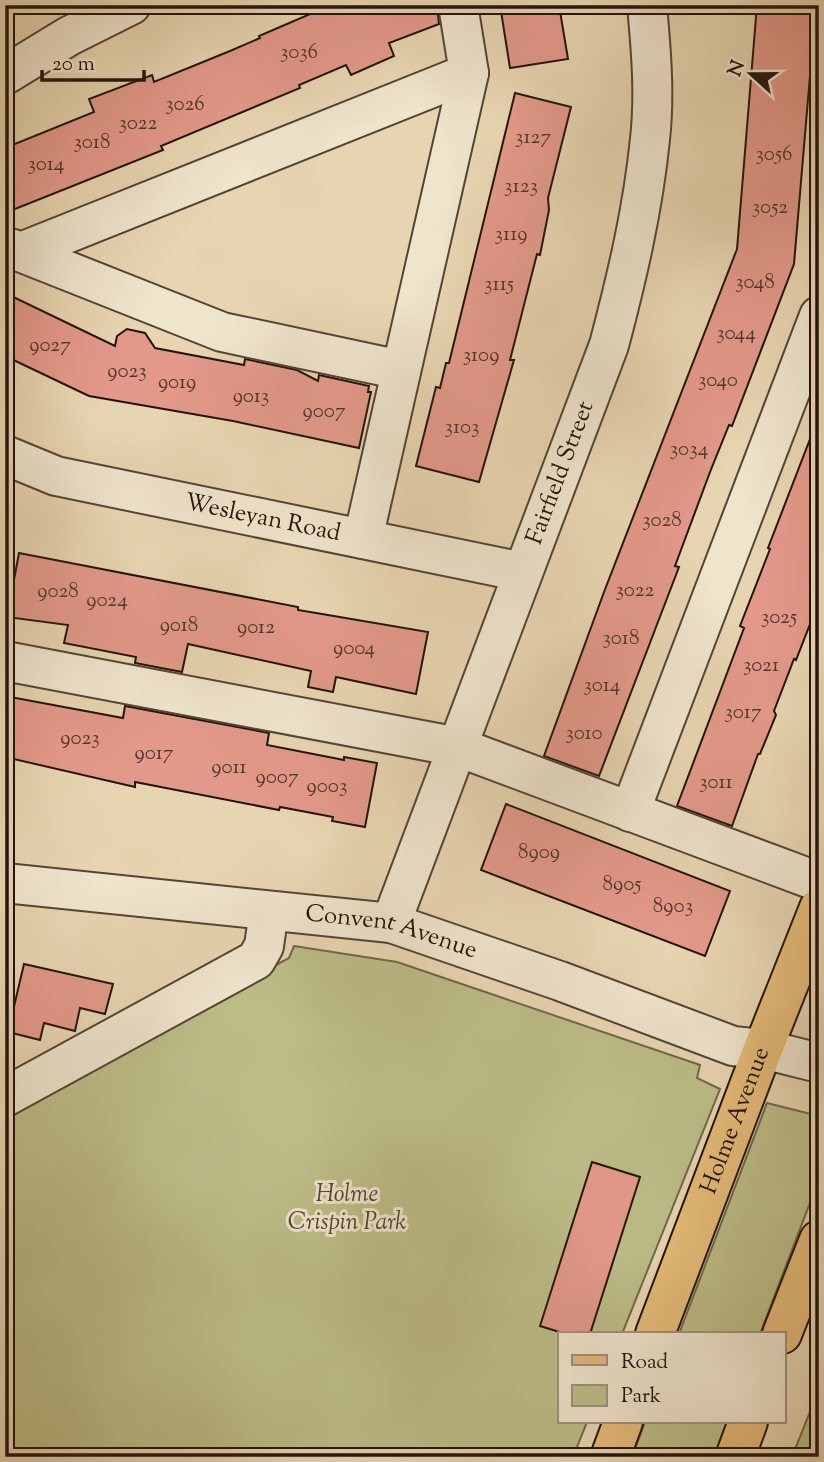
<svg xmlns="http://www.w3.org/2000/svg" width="824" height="1462" font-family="'Sorts Mill Goudy',serif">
<rect width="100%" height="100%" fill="#e7d5b1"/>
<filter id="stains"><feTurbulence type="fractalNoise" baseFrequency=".00286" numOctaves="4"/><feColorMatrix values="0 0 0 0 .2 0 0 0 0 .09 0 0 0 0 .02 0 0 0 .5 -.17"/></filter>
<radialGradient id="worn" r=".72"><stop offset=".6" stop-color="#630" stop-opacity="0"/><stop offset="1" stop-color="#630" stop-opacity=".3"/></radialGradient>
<!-- green -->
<path fill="#bcbc87" stroke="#6f684a" stroke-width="2" d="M294 946 397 962 700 1065 697 1078 720 1089 622 1334H560V1422H587L573 1457H5V1111L289 958Z
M767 1103 819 1116V1179L760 1334H679Z
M819 1389V1457H792Z
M645 1422H727L714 1457H632Z"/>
<!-- building -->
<path fill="#e3998a" stroke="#22150d" stroke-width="2" d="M331 5H437L439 24 389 43 394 56 351 75 346 65 299 85 300 88 161 146 163 150 5 213V148L94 112 89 99 152 75 154 82 230 51 260 38 259 36Z
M500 5H559L568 59 510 68Z
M757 5H816L794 264 732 426 729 425 710 472 675 566 679 567 599 776 544 756 604 592 737 249Z
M515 93 571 107 548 198 549 210 540 255 537 254 510 360H514L479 482 416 466 436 387 440 388 446 363H449Z
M5 293 115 346 117 336 127 329 145 333 155 348 244 365 245 359 297 370 318 381 319 375 369 386 368 392H371L359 448 233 421 89 396 5 356Z
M817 421H819V601L796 660 794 659 774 711 776 715 760 754H758L732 826 677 806 744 628 740 626 770 549 768 548Z
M19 553 298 607V610L322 614 428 632 416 694 336 677 333 692 308 687 311 671 188 644 182 672 135 663 136 657 64 643 68 625 7 617Z
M5 696 123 718 125 706 269 733 267 745 344 760V757L377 763 365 827 332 821 333 817 280 807 279 810 135 782V787L5 757Z
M506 804 730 891 705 956 481 870Z
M24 964 113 984 105 1014 80 1008 75 1031 44 1023 40 1040 8 1032Z
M592 1162 640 1177 590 1334H566L540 1326Z"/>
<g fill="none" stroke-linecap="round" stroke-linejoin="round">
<defs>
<g id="minor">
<path d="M5 75 69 36 131 5"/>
<path d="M10 248 222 332 401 370"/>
<path d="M21 252 469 73"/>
<path id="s1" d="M5 455 56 476 523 572"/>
<path d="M363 539 469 73 458 5"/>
<path d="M5 661 458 747 819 882"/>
<path d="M630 812 819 316"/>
<path id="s2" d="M5 883 391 923 560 981 733 1046 763 1049 819 1063"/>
<path id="s3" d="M391 923 609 345C627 277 643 209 650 139 655 95 651 49 647 5"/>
<path d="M5 1097 256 960 264 946 269 911"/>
</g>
<g id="major">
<path id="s4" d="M655 1334 763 1049 819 908"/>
<path d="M782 1334 819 1240"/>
<path d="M610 1457 623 1422"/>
<path d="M735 1457 748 1422"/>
</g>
</defs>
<!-- minor casing -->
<use href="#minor" stroke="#534536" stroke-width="42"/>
<!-- major casing -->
<use href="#major" stroke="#22150d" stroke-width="42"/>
<!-- minor -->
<use href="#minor" stroke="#efe4cc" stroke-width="38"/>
<!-- major -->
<use href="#major" stroke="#e4ba78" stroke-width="38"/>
</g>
<g text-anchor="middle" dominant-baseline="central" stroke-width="6" stroke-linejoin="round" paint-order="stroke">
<!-- number labels -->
<g font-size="21" fill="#52362c">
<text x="299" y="53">3036</text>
<text x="185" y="105">3026</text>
<text x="138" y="124">3022</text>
<text x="533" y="138">3127</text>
<text x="92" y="143">3018</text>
<text x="774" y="155">3056</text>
<text x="46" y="165">3014</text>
<text x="521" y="187">3123</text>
<text x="770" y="208">3052</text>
<text x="511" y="235">3119</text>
<text x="755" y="283">3048</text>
<text x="499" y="285">3115</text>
<text x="736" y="334">3044</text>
<text x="50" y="346">9027</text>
<text x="481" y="356">3109</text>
<text x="127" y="372">9023</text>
<text x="718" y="381">3040</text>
<text x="177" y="383">9019</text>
<text x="251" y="397">9013</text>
<text x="324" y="412">9007</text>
<text x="462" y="428">3103</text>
<text x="689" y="450">3034</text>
<text x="662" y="521">3028</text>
<text x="635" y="591">3022</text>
<text x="58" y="592">9028</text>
<text x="107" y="601">9024</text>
<text x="779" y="618">3025</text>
<text x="179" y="626">9018</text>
<text x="256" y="628">9012</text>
<text x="621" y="639">3018</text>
<text x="354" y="649">9004</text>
<text x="761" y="666">3021</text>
<text x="602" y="686">3014</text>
<text x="743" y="713">3017</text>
<text x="584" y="734">3010</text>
<text x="80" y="739">9023</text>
<text x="154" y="754">9017</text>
<text x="229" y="768">9011</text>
<text x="277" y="778">9007</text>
<text x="716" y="783">3011</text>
<text x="327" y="787">9003</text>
<text x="539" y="853">8909</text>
<text x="622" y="885">8905</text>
<text x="673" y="907">8903</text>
</g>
<!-- street labels -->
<g font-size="24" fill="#22150d" stroke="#efe4cc">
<text stroke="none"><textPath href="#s3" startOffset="481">Fairfield Street</textPath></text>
<text stroke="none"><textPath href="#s1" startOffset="266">Wesleyan Road</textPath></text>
<text stroke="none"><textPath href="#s2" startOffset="390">Convent Avenue</textPath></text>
<text stroke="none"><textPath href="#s4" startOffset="228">Holme Avenue</textPath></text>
</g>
<!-- park labels -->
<g font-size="24" font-style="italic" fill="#504732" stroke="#efe4cc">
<text x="347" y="1195">Holme<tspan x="347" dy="28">Crispin Park</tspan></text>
</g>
</g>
<!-- margin -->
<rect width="824" height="1462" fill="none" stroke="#e7d5b1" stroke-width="28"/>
<rect x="7" y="7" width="810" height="1448" fill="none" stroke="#22150d" stroke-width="3.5"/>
<rect x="14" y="14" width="796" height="1434" fill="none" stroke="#22150d" stroke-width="2"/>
<!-- legend -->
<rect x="558" y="1332" width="228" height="91" fill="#efe4cc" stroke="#9d9180" stroke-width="2"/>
<rect x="572" y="1355" width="35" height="10" fill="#e4ba78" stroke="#9d9180" stroke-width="2"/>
<text x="621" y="1368" font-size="21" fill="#22150d">Road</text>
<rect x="572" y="1385" width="35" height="21" fill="#bcbc87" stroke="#9d9180" stroke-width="2"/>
<text x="621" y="1402" font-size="21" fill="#22150d">Park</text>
<!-- north arrow -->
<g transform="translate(751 74) rotate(291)" stroke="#efe4cc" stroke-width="5" paint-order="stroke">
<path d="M0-5L12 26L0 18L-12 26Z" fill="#22150d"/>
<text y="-10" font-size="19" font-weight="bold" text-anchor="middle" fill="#22150d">N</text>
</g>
<!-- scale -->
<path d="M42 70v10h102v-10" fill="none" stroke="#22150d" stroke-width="3.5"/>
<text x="52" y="70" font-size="21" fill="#22150d" stroke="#efe4cc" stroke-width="5" paint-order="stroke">20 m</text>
<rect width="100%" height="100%" filter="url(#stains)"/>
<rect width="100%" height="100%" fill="url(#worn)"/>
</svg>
